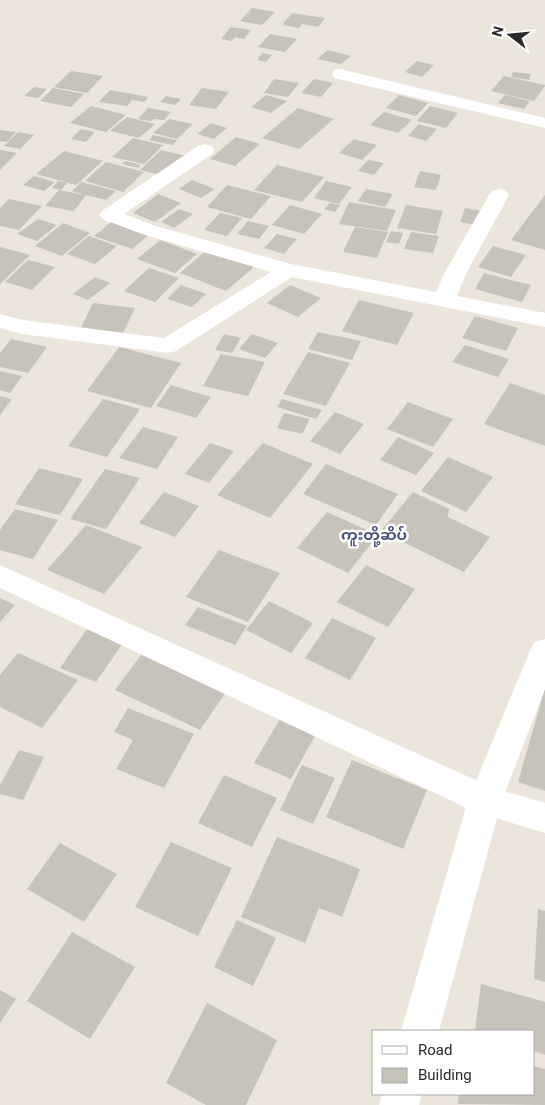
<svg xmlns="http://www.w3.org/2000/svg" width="545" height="1105" font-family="Roboto,'Noto Sans Myanmar',sans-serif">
<rect width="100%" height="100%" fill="#ece5db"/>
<!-- building -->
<path fill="#c7c3ba" d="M252 8 275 12 262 25 240 21Z
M292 13 325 18 318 27 302 24 299 28 282 25Z
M231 27 251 30 244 39 235 37 232 41 221 39Z
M270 34 297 39 285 52 258 47Z
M328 50 351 56 341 64 317 59Z
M262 53 272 55 266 62 257 60Z
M417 61 434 65 422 77 405 72Z
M71 71 103 76 87 93 54 87Z
M513 72 531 74 529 80 511 77Z
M504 76 545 85V86L534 101 491 91Z
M274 79 299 83 288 97 264 93Z
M314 79 333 83 321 97 301 93Z
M34 87 47 89 38 98 24 96Z
M53 88 84 94 71 107 40 101Z
M202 88 229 92 216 109 189 105Z
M110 90 149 97 144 102 132 100 127 106 99 102Z
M266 95 287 101 271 113 251 107Z
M399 95 428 103 416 116 386 108Z
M505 95 530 101 524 109 498 103Z
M166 96 181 99 175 105 160 102Z
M91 106 126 115 106 132 70 123Z
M430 106 458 113 446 128 417 121Z
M148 108 171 112 164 120 154 119 151 121 138 119Z
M298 108 334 119 299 149 262 138Z
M384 112 412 120 398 133 370 125Z
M127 117 155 124 139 138 110 131Z
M169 119 193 124 177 139 153 133Z
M211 123 227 128 214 139 197 134Z
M418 124 437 129 426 141 408 136Z
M81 129 95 132 86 142 71 139Z
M0 130 16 132 7 142 0 141Z
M18 132 34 135 20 149 4 146Z
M153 135 177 140 173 145 149 140Z
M236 137 260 144 235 166 210 159Z
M133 138 163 145 144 164 112 157Z
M354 139 377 145 362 160 339 153Z
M0 150 17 153 0 170Z
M161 150 186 156 165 176 140 170Z
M64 151 103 161 76 185 36 174Z
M368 160 384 163 374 175 358 171Z
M126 161 141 165 138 168 122 164Z
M106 162 144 172 123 192 85 181Z
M277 165 324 177 302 202 254 190Z
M420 171 441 175 436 190 414 187Z
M34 176 55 182 44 191 23 185Z
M192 180 215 189 201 198 179 189Z
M58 181 67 183 61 190 52 188Z
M326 181 352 187 339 204 314 198Z
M81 182 116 191 106 200 86 195 74 211 45 206 59 190 85 195 72 191Z
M227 185 271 196 251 219 207 207Z
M366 189 393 194 385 207 358 201Z
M158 194 181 203 155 222 133 213Z
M545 195V250L511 240Z
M9 199 42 206 19 230 0 226V208Z
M349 202 396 210 387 231 339 224Z
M330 203 340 205 335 212 324 209Z
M290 205 322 214 304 234 272 225Z
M406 205 443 211 436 234 397 228Z
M465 208 482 211 477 225 460 222Z
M179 209 193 214 174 228 161 222Z
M220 213 242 218 227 236 204 230Z
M38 219 57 225 37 241 17 234Z
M114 220 151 233 132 249 94 236Z
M248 221 269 226 259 239 237 234Z
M63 223 90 233 62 256 35 246Z
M355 227 388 232 377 258 343 252Z
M391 231 403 233 399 244 386 242Z
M411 232 439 236 433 253 404 249Z
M277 234 297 239 284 254 264 248Z
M89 236 117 246 95 264 67 254Z
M160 240 197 254 175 273 137 259Z
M493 246 526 255 511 277 478 267Z
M0 247 30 255 0 284Z
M209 248 255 266 226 291 180 273Z
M28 260 55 267 32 290 5 282Z
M149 268 179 278 155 302 124 291Z
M484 273 531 285 522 302 475 289Z
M95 277 110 283 88 300 73 294Z
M181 285 206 294 192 307 167 299Z
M290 285 321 298 298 317 267 303Z
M359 300 414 313 397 345 342 331Z
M93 303 135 308 122 335 80 330Z
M475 316 518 328 506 351 462 338Z
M318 332 361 341 352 360 308 349Z
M224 334 241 338 232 353 215 350Z
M252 334 278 343 265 358 239 349Z
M11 339 47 347 28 373 0 367V353Z
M465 345 509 359 498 377 452 362Z
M119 347 181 363 151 408 87 391Z
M308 352 350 363 326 406 283 394Z
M221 354 265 362 248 396 203 386Z
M0 371 22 376 10 393 0 390Z
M510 383 545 395V446L484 424Z
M171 385 211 397 196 418 156 406Z
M0 396 12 399 0 415Z
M103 399 140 409 107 457 68 446Z
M282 399 322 410 316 419 277 407Z
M408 402 453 419 433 447 387 429Z
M335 412 364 424 340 454 310 441Z
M284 413 310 419 302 434 277 428Z
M143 427 178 437 157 469 119 458Z
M398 437 434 453 416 475 380 460Z
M210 443 234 451 209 483 185 474Z
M263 443 313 464 270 518 217 495Z
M448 457 493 477 466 512 421 491Z
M326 464 398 494 376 525 303 494Z
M39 468 83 479 60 515 15 504Z
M105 469 140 478 106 529 70 519Z
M164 492 199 506 175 537 139 523Z
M413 492 449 509 448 517 490 537 464 572 381 531Z
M15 509 58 520 33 559 0 550V530Z
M327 512 378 535 348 573 297 548Z
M86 525 142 547 104 594 47 570Z
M219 550 280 573 248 622 186 597Z
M366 565 415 589 388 627 337 602Z
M0 598 15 605 0 622Z
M269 601 313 623 291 653 246 630Z
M198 607 247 626 235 645 185 625Z
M332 618 376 638 350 680 305 658Z
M87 629 123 643 96 682 60 668Z
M144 651 228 689 200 730 115 690Z
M18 653 78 680 42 728 0 707V675Z
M545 688V791L518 782Z
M128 708 194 734 164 788 116 769 133 740 114 732Z
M280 719 316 734 291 779 254 763Z
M19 750 44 757 23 800 0 794V785Z
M352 760 427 790 403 849 326 817Z
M302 765 335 778 313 824 280 810Z
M224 775 277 798 252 847 198 823Z
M277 837 360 869 342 917 319 908 305 943 241 917Z
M171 842 232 868 198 936 135 907Z
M60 843 117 874 84 922 27 889Z
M538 909 545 911V982L534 979Z
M237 920 276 938 253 986 214 967Z
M72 932 135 967 90 1039 27 1001Z
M481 984 545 1002V1055L534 1051V1031H475Z
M0 990 16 999 0 1023Z
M207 1003 277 1040 246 1105H206L166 1083Z
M534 1066 545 1069V1105L458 1104 459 1094H534Z"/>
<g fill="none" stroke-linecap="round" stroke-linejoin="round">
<!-- minor -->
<path fill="#fff" fill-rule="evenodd" d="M340 69 545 118V128L334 78 332 74 334 70Z
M205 144 212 146 214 150 212 154 124 214 156 226 291 264 436 292 445 272 489 195 492 191 499 189 506 191 509 195 467 272 457 296 545 313V327L292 277 176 351 168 353 22 334 0 328V314L23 320 164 338 271 272 142 234 102 219 99 215 102 211 198 146Z
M545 639V689L502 800 439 1031H401L468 800 530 651 534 642Z
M382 1094H422L419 1105H379Z"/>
<!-- tertiary -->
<path fill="#fff" fill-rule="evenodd" d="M0 565 491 787 545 803V833L473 811 0 588Z"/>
</g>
<g text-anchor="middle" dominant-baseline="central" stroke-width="5" stroke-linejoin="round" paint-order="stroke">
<!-- quarter labels -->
<g font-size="15" font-weight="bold" fill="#49537c" stroke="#fff">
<text x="374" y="535">ကူးတို့ဆိပ်</text>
</g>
</g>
<!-- legend -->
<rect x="372" y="1030" width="162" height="65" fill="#ffffff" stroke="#aaaaaa"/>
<rect x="382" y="1046" width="25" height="8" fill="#ffffff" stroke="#aaaaaa"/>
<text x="418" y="1055" font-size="15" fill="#2a2a2a">Road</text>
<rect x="382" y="1068" width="25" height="15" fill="#c7c3ba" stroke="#aaaaaa"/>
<text x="418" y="1080" font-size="15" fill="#2a2a2a">Building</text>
<!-- north arrow -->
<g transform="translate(510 35) rotate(286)" stroke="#ffffff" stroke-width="4" paint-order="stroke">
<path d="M0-4L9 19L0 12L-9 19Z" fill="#2a2a2a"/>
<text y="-8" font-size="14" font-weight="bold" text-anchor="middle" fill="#2a2a2a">N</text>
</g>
</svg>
